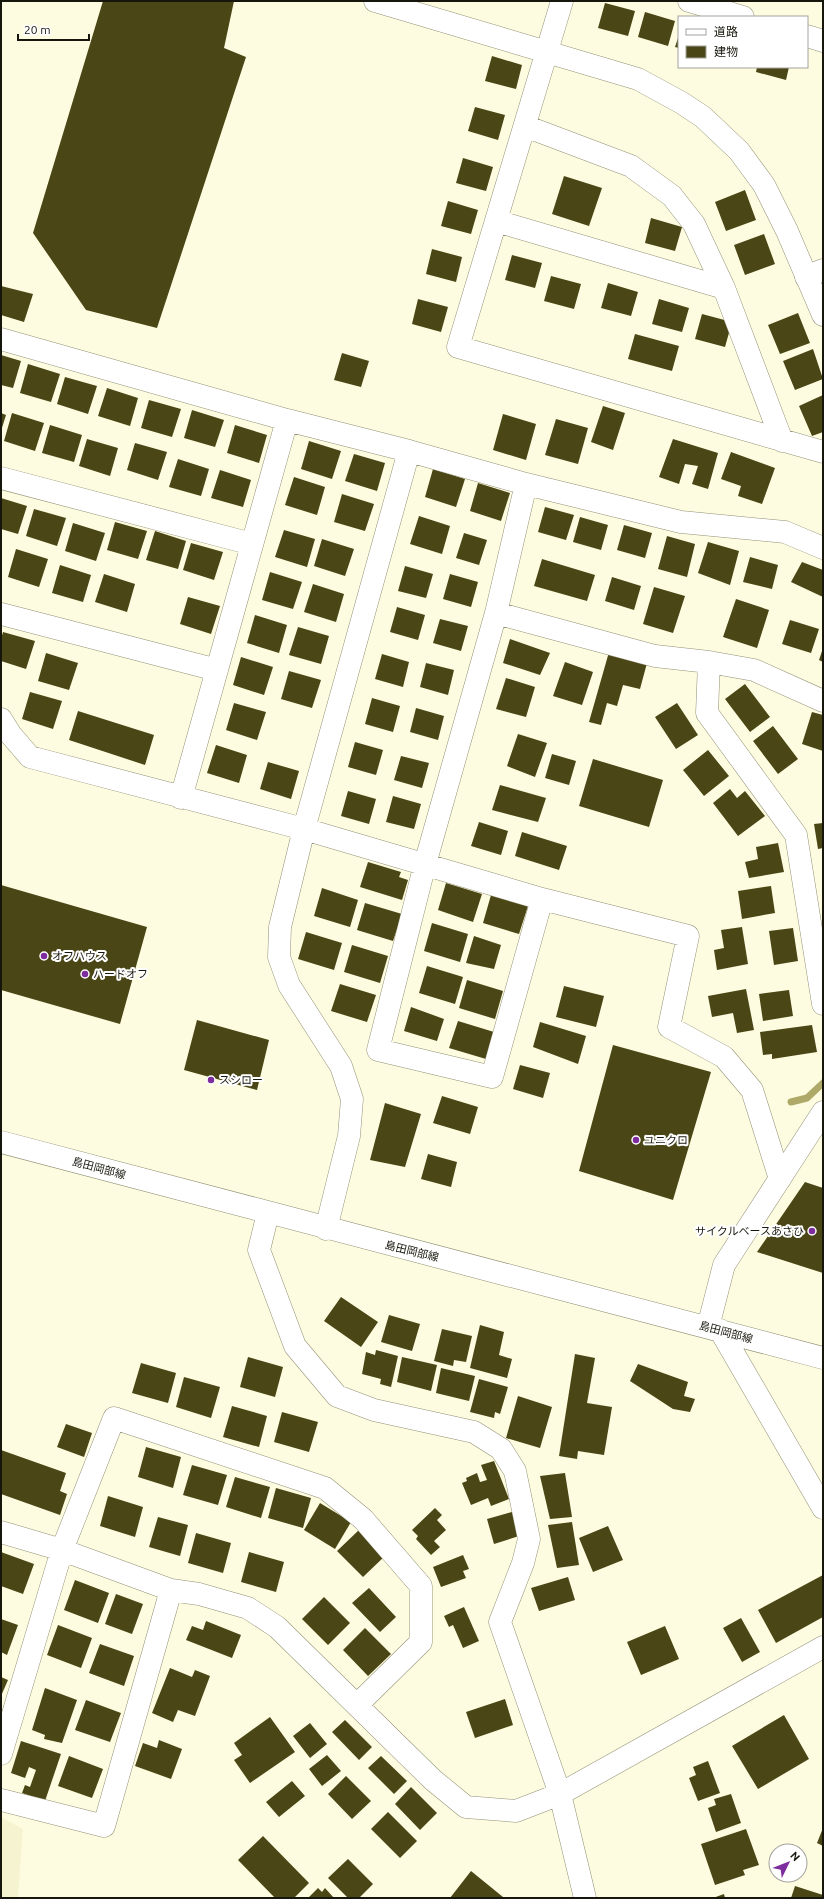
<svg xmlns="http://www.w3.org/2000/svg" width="824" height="1899" font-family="Ubuntu,'Noto Sans JP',sans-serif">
<rect width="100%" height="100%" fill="#fefce0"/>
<!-- built -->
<path fill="#f6f4d0" d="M1 1817 23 1829 18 1898H1Z"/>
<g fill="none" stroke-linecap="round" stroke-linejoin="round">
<!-- stream -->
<path stroke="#aea969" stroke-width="7" d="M791 1102 807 1098 823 1083"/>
</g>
<!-- building -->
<path fill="#4a4615" d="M103 1H234L224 48 246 57 157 328 86 310 33 233Z
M605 3 635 11 628 36 598 28Z
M645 12 675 21 668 46 638 37Z
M679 35V48L675 47Z
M492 56 522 65 516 89 485 81Z
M757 67H789L786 80 756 72Z
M475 107 505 115 498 140 468 131Z
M463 158 493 167 486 191 456 183Z
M564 176 602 188 589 226 552 214Z
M745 190 756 220 726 231 715 202Z
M448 201 478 210 471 234 441 226Z
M651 218 682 227 675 251 645 243Z
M764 234 775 264 745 275 734 245Z
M432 249 462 257 456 282 426 274Z
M512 255 542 263 535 288 505 280Z
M551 276 581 284 574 309 544 301Z
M608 283 638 292 631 316 601 308Z
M1 286 33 294 24 322 1 315Z
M418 299 448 307 441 332 412 324Z
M659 299 689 308 682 332 652 324Z
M798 313 810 343 780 354 768 325Z
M702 314 732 322 725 347 695 339Z
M635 334 679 346 672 371 628 359Z
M813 349 823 379 795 390 783 361Z
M342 353 369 361 361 387 334 380Z
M1 355 21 361 13 388 1 385Z
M28 364 60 374 51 402 20 393Z
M65 377 97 386 88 414 57 404Z
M107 388 138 398 130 426 98 416Z
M823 395V432L812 436 799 406Z
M149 400 181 409 172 437 141 428Z
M603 406 625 413 613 450 591 442Z
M192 410 224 420 215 447 184 438Z
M1 413 6 415 1 431Z
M12 413 44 423 35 451 4 441Z
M503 414 536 424 526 460 493 450Z
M556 419 588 428 578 464 545 455Z
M50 425 82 435 74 462 42 453Z
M235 425 267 435 259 463 227 453Z
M87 439 118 448 110 476 79 466Z
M673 439 718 453 708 489 692 484 698 466 685 464 679 484 659 477Z
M309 441 341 451 332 479 301 469Z
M135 443 167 452 158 480 127 470Z
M731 452 775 468 762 504 738 496 741 486 721 479Z
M354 454 385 463 377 491 345 481Z
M178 459 209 469 201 496 169 487Z
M433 469 465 479 456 507 425 497Z
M220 470 251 480 243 507 211 498Z
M294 477 325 487 317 515 285 505Z
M478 483 510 493 501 521 470 511Z
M342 494 374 504 365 531 334 522Z
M1 498 27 506 18 534 1 529Z
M545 507 574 515 566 540 538 532Z
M34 509 66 518 57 546 26 536Z
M419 516 450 526 442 554 410 544Z
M580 517 608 525 601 550 573 542Z
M115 522 147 531 138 559 107 550Z
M73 523 105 533 96 561 65 551Z
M624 525 652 533 645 558 617 550Z
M284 530 315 539 307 567 275 557Z
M155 531 186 541 178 569 146 560Z
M464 533 487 540 479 565 456 558Z
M667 536 695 544 687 577 658 569Z
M322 539 354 549 345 576 314 566Z
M708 542 739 551 730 585 698 573Z
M191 543 223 552 214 580 183 570Z
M16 549 48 559 39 587 8 577Z
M750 557 778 565 772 589 743 582Z
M542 559 595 575 587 601 534 586Z
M802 562 823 570V597L791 582Z
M60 565 91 575 83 602 52 593Z
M405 566 433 574 426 598 398 591Z
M270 572 302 582 293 609 262 600Z
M104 574 135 584 127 612 95 602Z
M450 574 478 582 471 607 443 599Z
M612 577 641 586 634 610 605 601Z
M313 584 344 594 336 622 304 612Z
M654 587 685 596 673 633 643 624Z
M188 597 220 606 211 634 180 624Z
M736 599 769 610 757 648 723 637Z
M397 607 425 615 418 640 390 632Z
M255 615 287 625 279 653 247 643Z
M440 619 468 626 461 651 433 643Z
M790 620 819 629 811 653 782 644Z
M298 627 329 636 321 664 289 655Z
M3 632 35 641 26 669 1 661V639Z
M510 639 550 653 540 675 503 663Z
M823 648V662L819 660Z
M609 652 647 663 640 689 623 685 617 706 607 703 601 725 589 722Z
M46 653 78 663 69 690 38 681Z
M382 654 409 662 403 687 375 679Z
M241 657 273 667 264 695 233 685Z
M565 662 593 672 582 705 553 696Z
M426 663 454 670 448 695 420 687Z
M289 671 321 680 312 708 281 699Z
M506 678 535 687 526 717 496 709Z
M745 684 770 717 750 732 725 699Z
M30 692 62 701 53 729 22 719Z
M372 698 400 706 393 732 365 724Z
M234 703 266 712 257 740 226 730Z
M677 703 698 735 676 749 655 717Z
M416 708 444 716 438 740 410 732Z
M78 711 154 735 145 765 69 740Z
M812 712 823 715V751L802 744Z
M773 726 798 759 778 774 753 741Z
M518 734 547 743 535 777 507 766Z
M355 742 383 750 376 775 348 767Z
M216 745 247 755 239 783 207 773Z
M708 750 729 776 704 796 683 770Z
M552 754 576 761 569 785 545 778Z
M401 756 429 763 422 788 394 780Z
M593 759 663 780 649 827 579 806Z
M268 762 299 771 291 799 260 789Z
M500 785 546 798 538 822 492 810Z
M730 789 737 798 745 791 765 816 738 836 713 803Z
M348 791 376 799 369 824 341 816Z
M393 796 421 804 414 829 386 822Z
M479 822 508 831 501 855 471 846Z
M823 823V848L818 849 814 824Z
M522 832 567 846 559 870 515 856Z
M778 843 784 872 749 878 745 862 758 859 756 847Z
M368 862 401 872 399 877 408 880 402 900 360 887Z
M446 883 482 894 473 922 438 910Z
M1 885 147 927 120 1024 1 990Z
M771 886 775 913 742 919 738 891Z
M322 888 358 900 350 927 314 916Z
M491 895 528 906 519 934 483 923Z
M365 903 402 914 393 941 357 930Z
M432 923 468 934 460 962 424 951Z
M742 927 748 964 717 970 714 950 724 948 721 930Z
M793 928 798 961 774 965 769 931Z
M306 932 342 943 334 970 298 959Z
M474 936 501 945 494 969 466 963Z
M352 945 388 956 380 983 344 972Z
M427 966 463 977 455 1004 419 993Z
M467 980 503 991 495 1019 459 1008Z
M340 984 376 995 367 1022 331 1011Z
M564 986 604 996 596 1027 556 1017Z
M746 989 754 1030 737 1033 733 1013 712 1017 708 996Z
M789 990 793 1016 763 1021 759 994Z
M411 1007 444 1019 437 1041 404 1031Z
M197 1020 269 1040 257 1090 184 1070Z
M458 1021 494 1032 486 1059 449 1048Z
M540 1022 586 1036 578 1064 533 1047Z
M812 1025 817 1052 772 1059V1054L763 1055 760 1032Z
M613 1045 711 1072 673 1200 579 1171Z
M520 1065 550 1073 543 1098 513 1089Z
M442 1096 478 1107 470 1134 433 1123Z
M385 1103 421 1114 405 1167 370 1160Z
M428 1154 457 1162 451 1187 421 1179Z
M805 1182 823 1188V1273L757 1252Z
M341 1297 378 1322 361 1347 324 1321Z
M389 1315 420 1324 412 1351 381 1342Z
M480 1325 504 1332 499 1355 512 1359 507 1378 470 1368Z
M442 1329 472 1336 466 1362 454 1360 453 1366 434 1361Z
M376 1350 398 1356 391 1387 380 1384 381 1379 362 1374 366 1352 375 1355Z
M575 1354 595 1358 587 1403 612 1407 604 1455 578 1451 577 1459 559 1456Z
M248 1357 283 1367 275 1397 240 1387Z
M402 1357 437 1365 431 1391 397 1382Z
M141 1363 176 1373 168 1403 132 1393Z
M638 1364 688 1382 684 1396 695 1399 690 1412 673 1409 630 1381Z
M441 1368 475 1376 469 1401 436 1393Z
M184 1377 220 1387 211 1418 176 1407Z
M479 1379 508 1387 500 1414 495 1412 494 1418 470 1412Z
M518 1396 552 1407 540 1448 506 1438Z
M232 1406 267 1416 259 1447 223 1437Z
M282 1412 318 1422 309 1452 274 1442Z
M66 1424 92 1433 84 1457 57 1447Z
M146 1447 181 1457 173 1488 138 1477Z
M1 1450 66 1473 60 1491 67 1494 60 1515 1 1494Z
M494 1461 509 1499 491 1506 488 1498 471 1505 462 1483 467 1481 466 1478 477 1473 480 1482 487 1480 481 1465Z
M192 1465 227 1475 218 1505 183 1495Z
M565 1473 572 1517 550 1519 540 1476Z
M235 1477 270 1487 261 1518 226 1507Z
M276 1488 311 1498 303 1528 268 1518Z
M108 1496 143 1507 135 1537 100 1526Z
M320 1503 351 1522 335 1549 304 1530Z
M435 1508 442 1515 437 1520 446 1530 434 1541 440 1547 431 1555 416 1539 418 1536 412 1530Z
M512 1512 519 1536 494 1544 487 1519Z
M158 1517 188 1525 180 1556 149 1547Z
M572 1522 579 1565 557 1568 548 1525Z
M608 1526 623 1560 593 1572 579 1538Z
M360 1529 386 1555 363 1577 337 1551Z
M196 1533 231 1543 223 1573 188 1563Z
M1 1552 34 1564 23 1594 1 1586Z
M249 1552 284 1562 276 1592 241 1582Z
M463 1555 469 1569 463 1571 466 1578 441 1587 433 1567Z
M823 1575V1617L776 1643 758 1610Z
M568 1577 575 1600 539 1611 531 1588Z
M75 1580 109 1593 98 1623 64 1610Z
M369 1588 396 1617 380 1632 352 1603Z
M116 1594 143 1604 132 1634 105 1624Z
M324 1597 350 1623 328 1645 302 1619Z
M464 1607 479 1641 463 1648 453 1625 449 1627 444 1616Z
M741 1618 760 1652 742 1662 723 1628Z
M1 1619 18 1625 7 1655 1 1652Z
M206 1621 241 1635 232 1658 186 1640 192 1626 203 1630Z
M58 1625 92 1638 81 1668 47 1655Z
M665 1626 679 1659 641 1675 627 1642Z
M365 1628 391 1654 368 1676 343 1650Z
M100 1644 134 1656 124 1686 89 1673Z
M170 1668 192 1677 195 1670 210 1676 195 1716 178 1710 173 1722 152 1713Z
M1 1677 8 1680 1 1696Z
M45 1688 77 1700 62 1743 44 1739 45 1735 32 1730Z
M505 1699 513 1725 475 1738 466 1712Z
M86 1700 121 1713 110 1742 75 1730Z
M784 1715 809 1759 758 1789 732 1746Z
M270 1717 295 1752 250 1783 234 1760 242 1755 234 1743Z
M345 1720 372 1747 359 1760 332 1732Z
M310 1723 327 1744 310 1758 293 1736Z
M159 1740 182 1749 171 1779 135 1766 143 1743 157 1748Z
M21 1741 61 1754 45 1801 22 1793 25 1785 30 1787 36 1770 29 1767 25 1778 11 1773Z
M327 1755 341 1771 322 1786 309 1769Z
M69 1756 103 1769 92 1798 58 1786Z
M381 1756 407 1781 394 1794 368 1768Z
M708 1761 720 1793 698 1801 689 1778 696 1775 693 1767Z
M346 1776 371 1801 352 1819 328 1794Z
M292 1781 305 1796 279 1817 266 1802Z
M411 1787 437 1813 420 1830 395 1804Z
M731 1794 741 1823 716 1832 708 1808 716 1805 714 1799Z
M388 1812 417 1841 400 1858 371 1829Z
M823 1828V1846L817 1843Z
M746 1829 759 1865 743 1870 745 1875 715 1885 701 1844Z
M263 1836 309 1883 294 1898H275L238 1860Z
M348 1859 373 1884 359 1898H348L328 1878Z
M471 1871 503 1897 502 1898H450Z
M795 1886 823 1895V1898H791Z
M318 1888 322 1892 325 1888 334 1898H308Z
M724 1894 725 1898H713Z"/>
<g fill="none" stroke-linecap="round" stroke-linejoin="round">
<defs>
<path id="street" d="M562 1 458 347 823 452
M689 1 743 17
M807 36 823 41
M525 126 631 166 672 196 694 224 724 288 782 441
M496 221 724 288
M806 277 823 270
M1 339 287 420 409 451 526 484 681 522 785 532 823 548
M1 478 252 544
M496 613 655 656 709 662 754 670 823 701
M1 614 217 670
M709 662 707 713 796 835 823 1004
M1 719 11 735 30 757 304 829 542 899 492 1077 378 1050 425 864 496 613 526 484
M181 798 287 420
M542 899 688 936 669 1027 724 1057 752 1090 780 1179
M268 1213 259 1250 295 1346 337 1396 374 1410 474 1432 501 1449 515 1471 529 1539 523 1563 500 1622 560 1794 585 1898
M326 1229 349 1136 352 1099 341 1066 289 985 279 957 280 927 304 829 409 451
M708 1327 724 1265 823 1112
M1 1532 62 1550 171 1590 199 1594 248 1608 277 1627 433 1780 466 1807 516 1811 560 1794 823 1647
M1 1754 62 1550 114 1418 325 1488 363 1519 421 1586V1642L357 1705
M1 1800 104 1826 171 1590"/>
<path id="secondary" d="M375 1 638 79 682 103 703 117 739 151 764 185 787 231 823 315
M1 1142 823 1358
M720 1330 823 1508"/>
</defs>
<!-- street casing -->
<use href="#street" stroke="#929177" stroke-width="23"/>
<!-- secondary casing -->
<use href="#secondary" stroke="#929177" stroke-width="23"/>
<!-- street -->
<use href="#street" stroke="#fff" stroke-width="22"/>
<!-- secondary -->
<use href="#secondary" stroke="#fff" stroke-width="22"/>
</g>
<!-- markers -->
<g fill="#7d2d9e" stroke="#fff" stroke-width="1.5">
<circle cx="44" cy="956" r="4"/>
<circle cx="85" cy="974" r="4"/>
<circle cx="211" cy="1080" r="4"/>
<circle cx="636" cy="1140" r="4"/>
<circle cx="812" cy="1231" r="4"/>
</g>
<g text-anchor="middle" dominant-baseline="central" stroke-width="4" stroke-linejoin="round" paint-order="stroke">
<!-- poi labels -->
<g font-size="11" fill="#17160c" stroke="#fff" text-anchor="start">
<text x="52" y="956">オフハウス</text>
<text x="93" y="974">ハードオフ</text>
<text x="219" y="1080">スシロー</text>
<text x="644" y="1140">ユニクロ</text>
<text x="804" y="1231" text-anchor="end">サイクルベースあさひ</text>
</g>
<!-- street labels -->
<g font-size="11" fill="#17160c" stroke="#fff">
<text transform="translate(99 1168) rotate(15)">島田岡部線</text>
<text transform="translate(412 1251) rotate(14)">島田岡部線</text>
<text transform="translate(726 1332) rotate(15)">島田岡部線</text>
</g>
</g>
<!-- border -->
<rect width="824" height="1899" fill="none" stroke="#17160c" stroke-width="4"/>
<!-- legend -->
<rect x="678" y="16" width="130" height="52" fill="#ffffff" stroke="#a2a29e"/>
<rect x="686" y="29" width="20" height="6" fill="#ffffff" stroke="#a2a29e"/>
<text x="714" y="36" font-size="12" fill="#17160c">道路</text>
<rect x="686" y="46" width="20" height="12" fill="#4a4615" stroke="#a2a29e"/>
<text x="714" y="56" font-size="12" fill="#17160c">建物</text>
<!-- north arrow -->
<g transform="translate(788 1863) rotate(47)"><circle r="19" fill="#ffffff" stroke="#a2a29e"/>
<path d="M0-3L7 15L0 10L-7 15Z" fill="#7d2d9e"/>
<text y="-6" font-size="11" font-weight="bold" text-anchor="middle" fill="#17160c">N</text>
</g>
<!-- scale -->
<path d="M18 34v6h71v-6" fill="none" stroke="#17160c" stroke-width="2"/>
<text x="24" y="34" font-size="12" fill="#17160c" stroke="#ffffff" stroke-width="3" paint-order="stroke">20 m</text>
</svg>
